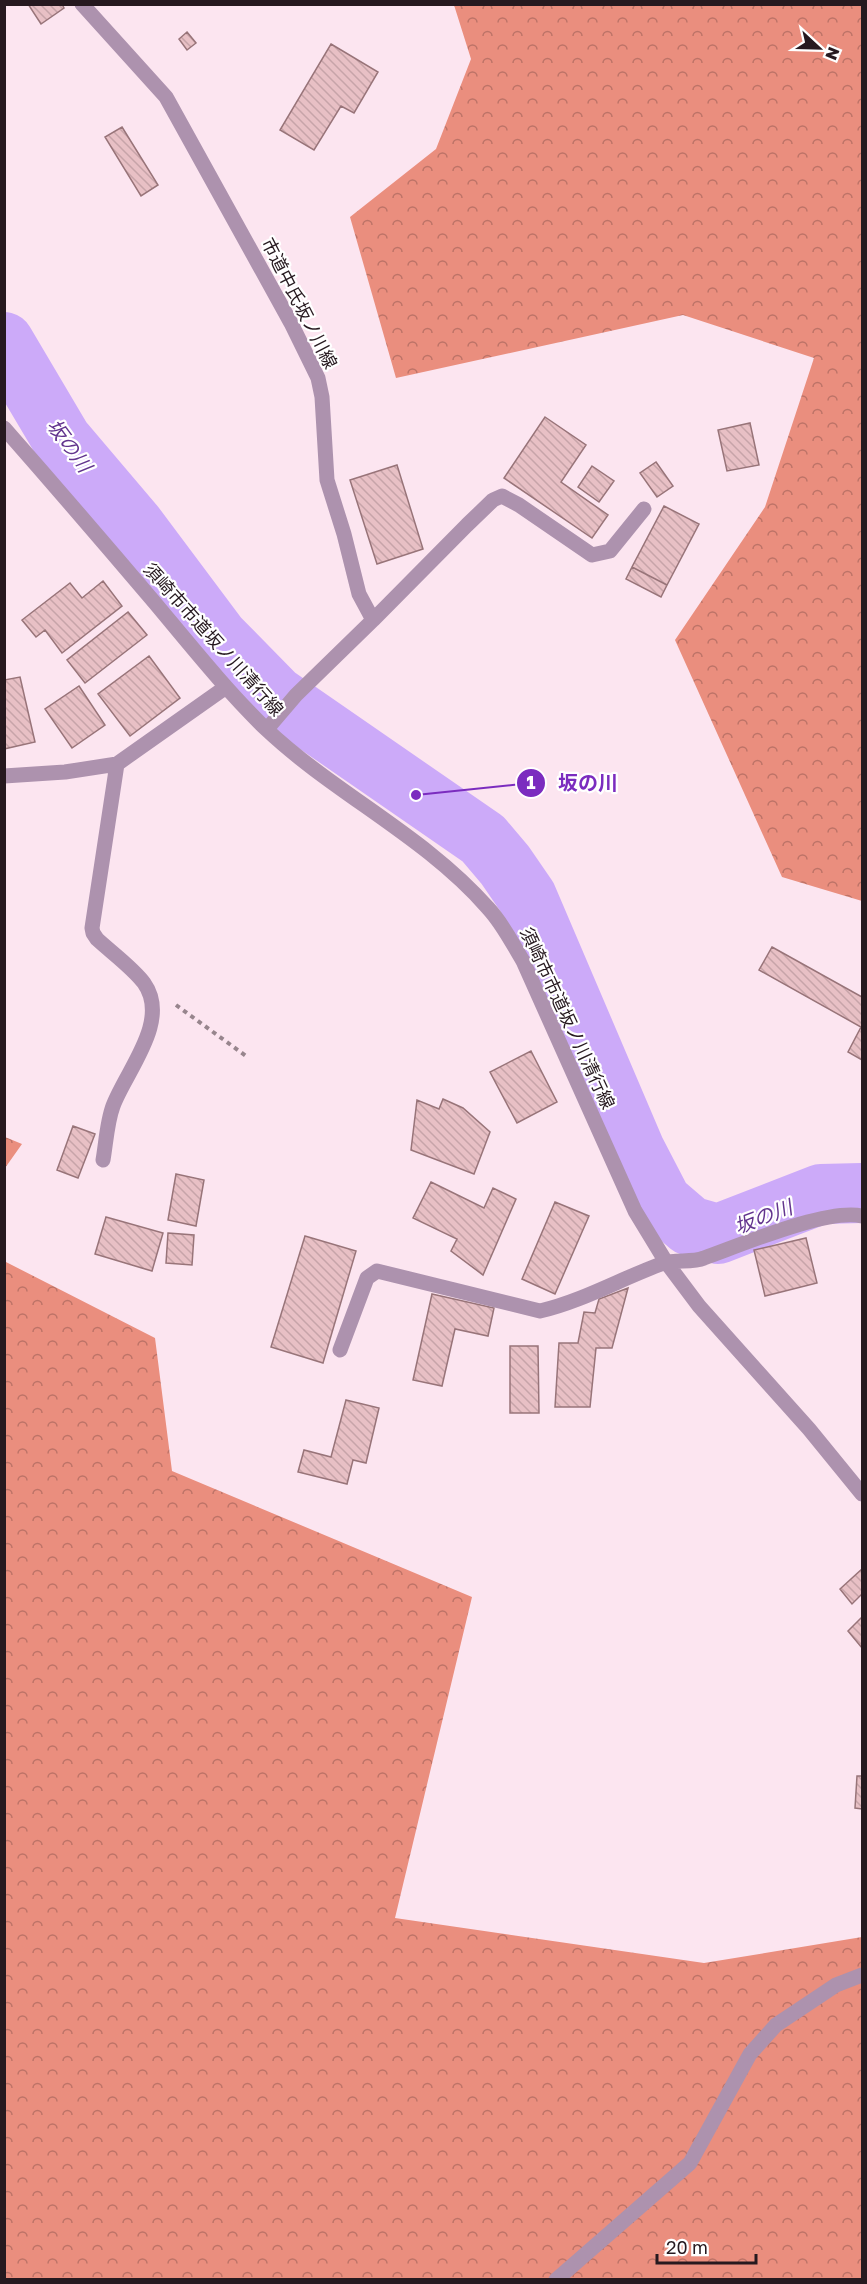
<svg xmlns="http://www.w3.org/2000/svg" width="867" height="2284" font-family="'Golos Text','Noto Sans JP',sans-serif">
<defs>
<pattern id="forest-crowns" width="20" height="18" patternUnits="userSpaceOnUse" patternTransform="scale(1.5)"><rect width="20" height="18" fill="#ea8e7e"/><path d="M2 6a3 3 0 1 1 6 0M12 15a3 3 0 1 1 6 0" fill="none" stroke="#bd7367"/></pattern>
<pattern id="building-back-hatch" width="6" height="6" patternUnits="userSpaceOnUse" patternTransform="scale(1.5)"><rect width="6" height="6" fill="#e8c0c5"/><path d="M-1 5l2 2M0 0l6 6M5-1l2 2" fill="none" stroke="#c7a4a9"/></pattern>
</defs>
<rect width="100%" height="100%" fill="#fce5f0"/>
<!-- forest -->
<path fill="url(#forest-crowns)" d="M454 5H862V901L782 877 675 640 765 507 814 358 683 315 396 378 350 217 436 149 471 59Z
M5 1137 22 1144 5 1168Z
M4 1261 155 1338 172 1471 472 1597 395 1918 704 1963 862 1937V2279H5Z"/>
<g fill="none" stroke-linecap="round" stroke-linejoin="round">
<!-- river -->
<path stroke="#ccaaf9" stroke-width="60" d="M4 342 62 440 135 526 218 637 276 696 483 839 505 865 527 897 635 1150 662 1202 690 1226 718 1234 821 1194 862 1193"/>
</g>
<!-- building -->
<path fill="url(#building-back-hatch)" stroke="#987479" stroke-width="1.5" d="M28 4H62L64 8 41 24Z
M187 32 196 43 187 50 179 39Z
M331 44 378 72 354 113 341 106 314 150 280 130Z
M122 127 158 185 141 196 105 137Z
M545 417 586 445 561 482 608 515 592 538 504 478Z
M750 423 759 465 727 471 718 430Z
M656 462 673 486 657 497 640 473Z
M397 465 423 549 377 564 350 480Z
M592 466 614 481 599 502 578 487Z
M664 506 699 524 667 585 632 567Z
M632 567 667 585 661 597 626 579Z
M103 581 122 606 62 653 45 630 36 637 22 620 70 583 82 598Z
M128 612 147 635 85 683 67 660Z
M149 656 180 698 130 736 98 694Z
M20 677 35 742 4 749V680Z
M79 686 105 725 72 748 45 709Z
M772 947 862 997V1060L848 1052 861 1027 759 970Z
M531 1051 557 1102 517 1123 490 1072Z
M443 1099 463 1108 490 1132 474 1174 411 1150 417 1100 439 1109Z
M73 1126 95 1134 78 1178 57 1170Z
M176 1174 204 1180 196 1226 168 1220Z
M431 1182 484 1208 493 1188 516 1199 483 1275 451 1251 457 1239 413 1218Z
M555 1202 589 1216 555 1294 522 1279Z
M106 1217 163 1233 152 1271 95 1254Z
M168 1233 194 1235 192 1265 166 1263Z
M305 1236 356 1251 323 1363 271 1347Z
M806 1238 817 1283 765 1296 754 1250Z
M628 1288 612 1348H596L590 1407H555L559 1343H578L584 1312 595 1313 599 1299Z
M432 1294 494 1308 488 1336 455 1329 442 1386 413 1380Z
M510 1346H538L539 1413H510Z
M346 1400 379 1408 366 1463 353 1460 347 1484 298 1472 304 1450 331 1457Z
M862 1569V1594L852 1604 840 1589Z
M862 1617V1648L848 1631Z
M857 1776H862V1809L855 1808Z"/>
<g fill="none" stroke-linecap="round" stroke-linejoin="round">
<!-- path -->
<path stroke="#97858d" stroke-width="4" stroke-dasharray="4.5 4.5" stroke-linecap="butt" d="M176 1005 246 1056"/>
<!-- minor -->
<path stroke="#ad92ae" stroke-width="15" d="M82 4 166 97 291 323 318 378 322 397 327 480 344 534 359 594 373 620 296 695 267 729
M4 428C55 486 105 544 155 603 191 646 226 690 266 729 335 794 425 836 488 908 503 924 512 943 523 961L635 1211 666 1262 699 1306 809 1429 862 1494
M373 620 467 525 493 500 502 496 519 505 592 555 610 551 644 509
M4 776 65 772 117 764 226 687
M103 1160C106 1143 107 1122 113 1106 126 1071 171 1021 144 983 133 968 111 952 97 939L93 933 92 928 117 764
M340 1350 367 1278 377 1271 540 1311C583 1301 622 1278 664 1263 676 1259 692 1263 704 1258 741 1245 827 1208 862 1216
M556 2280 690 2163 750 2054 776 2025 836 1985 862 1975"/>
</g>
<g text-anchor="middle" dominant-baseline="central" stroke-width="4.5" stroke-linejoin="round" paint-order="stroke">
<!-- street labels -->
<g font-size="18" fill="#26191f" stroke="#fff">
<text transform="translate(300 303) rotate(63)">市道中氏坂ノ川線</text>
<text transform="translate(214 639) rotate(48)">須崎市市道坂ノ川清行線</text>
<text transform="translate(568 1018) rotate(65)">須崎市市道坂ノ川清行線</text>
</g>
<!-- water labels -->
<g font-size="20" font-style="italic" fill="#62348e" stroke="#fff">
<text transform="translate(70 445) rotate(54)">坂の川</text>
<text transform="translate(763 1216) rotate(-21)">坂の川</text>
</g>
</g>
<!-- callouts -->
<path fill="none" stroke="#7b2cbf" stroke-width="2" d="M416 795L531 783"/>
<g fill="#7b2cbf" stroke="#fff" stroke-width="2">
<circle cx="416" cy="795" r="6"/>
<circle cx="531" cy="783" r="15"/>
</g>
<g font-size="18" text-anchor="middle" font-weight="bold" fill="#fff">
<text x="531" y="789">1</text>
</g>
<g font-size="20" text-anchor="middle" font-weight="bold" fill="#7b2cbf" stroke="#fff" stroke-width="4.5" stroke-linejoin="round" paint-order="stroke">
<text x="588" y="790">坂の川</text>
</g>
<!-- border -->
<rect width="867" height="2284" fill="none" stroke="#26191f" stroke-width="12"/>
<!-- north arrow -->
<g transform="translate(819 48) rotate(112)" stroke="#ffffff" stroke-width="4.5" paint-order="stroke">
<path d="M0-4.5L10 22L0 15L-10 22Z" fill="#26191f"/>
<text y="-9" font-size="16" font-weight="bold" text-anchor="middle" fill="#26191f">N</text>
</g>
<!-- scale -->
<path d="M657 2254v9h99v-9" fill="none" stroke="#26191f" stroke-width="3"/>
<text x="666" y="2254" font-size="18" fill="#26191f" stroke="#ffffff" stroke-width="4.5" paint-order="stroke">20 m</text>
</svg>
